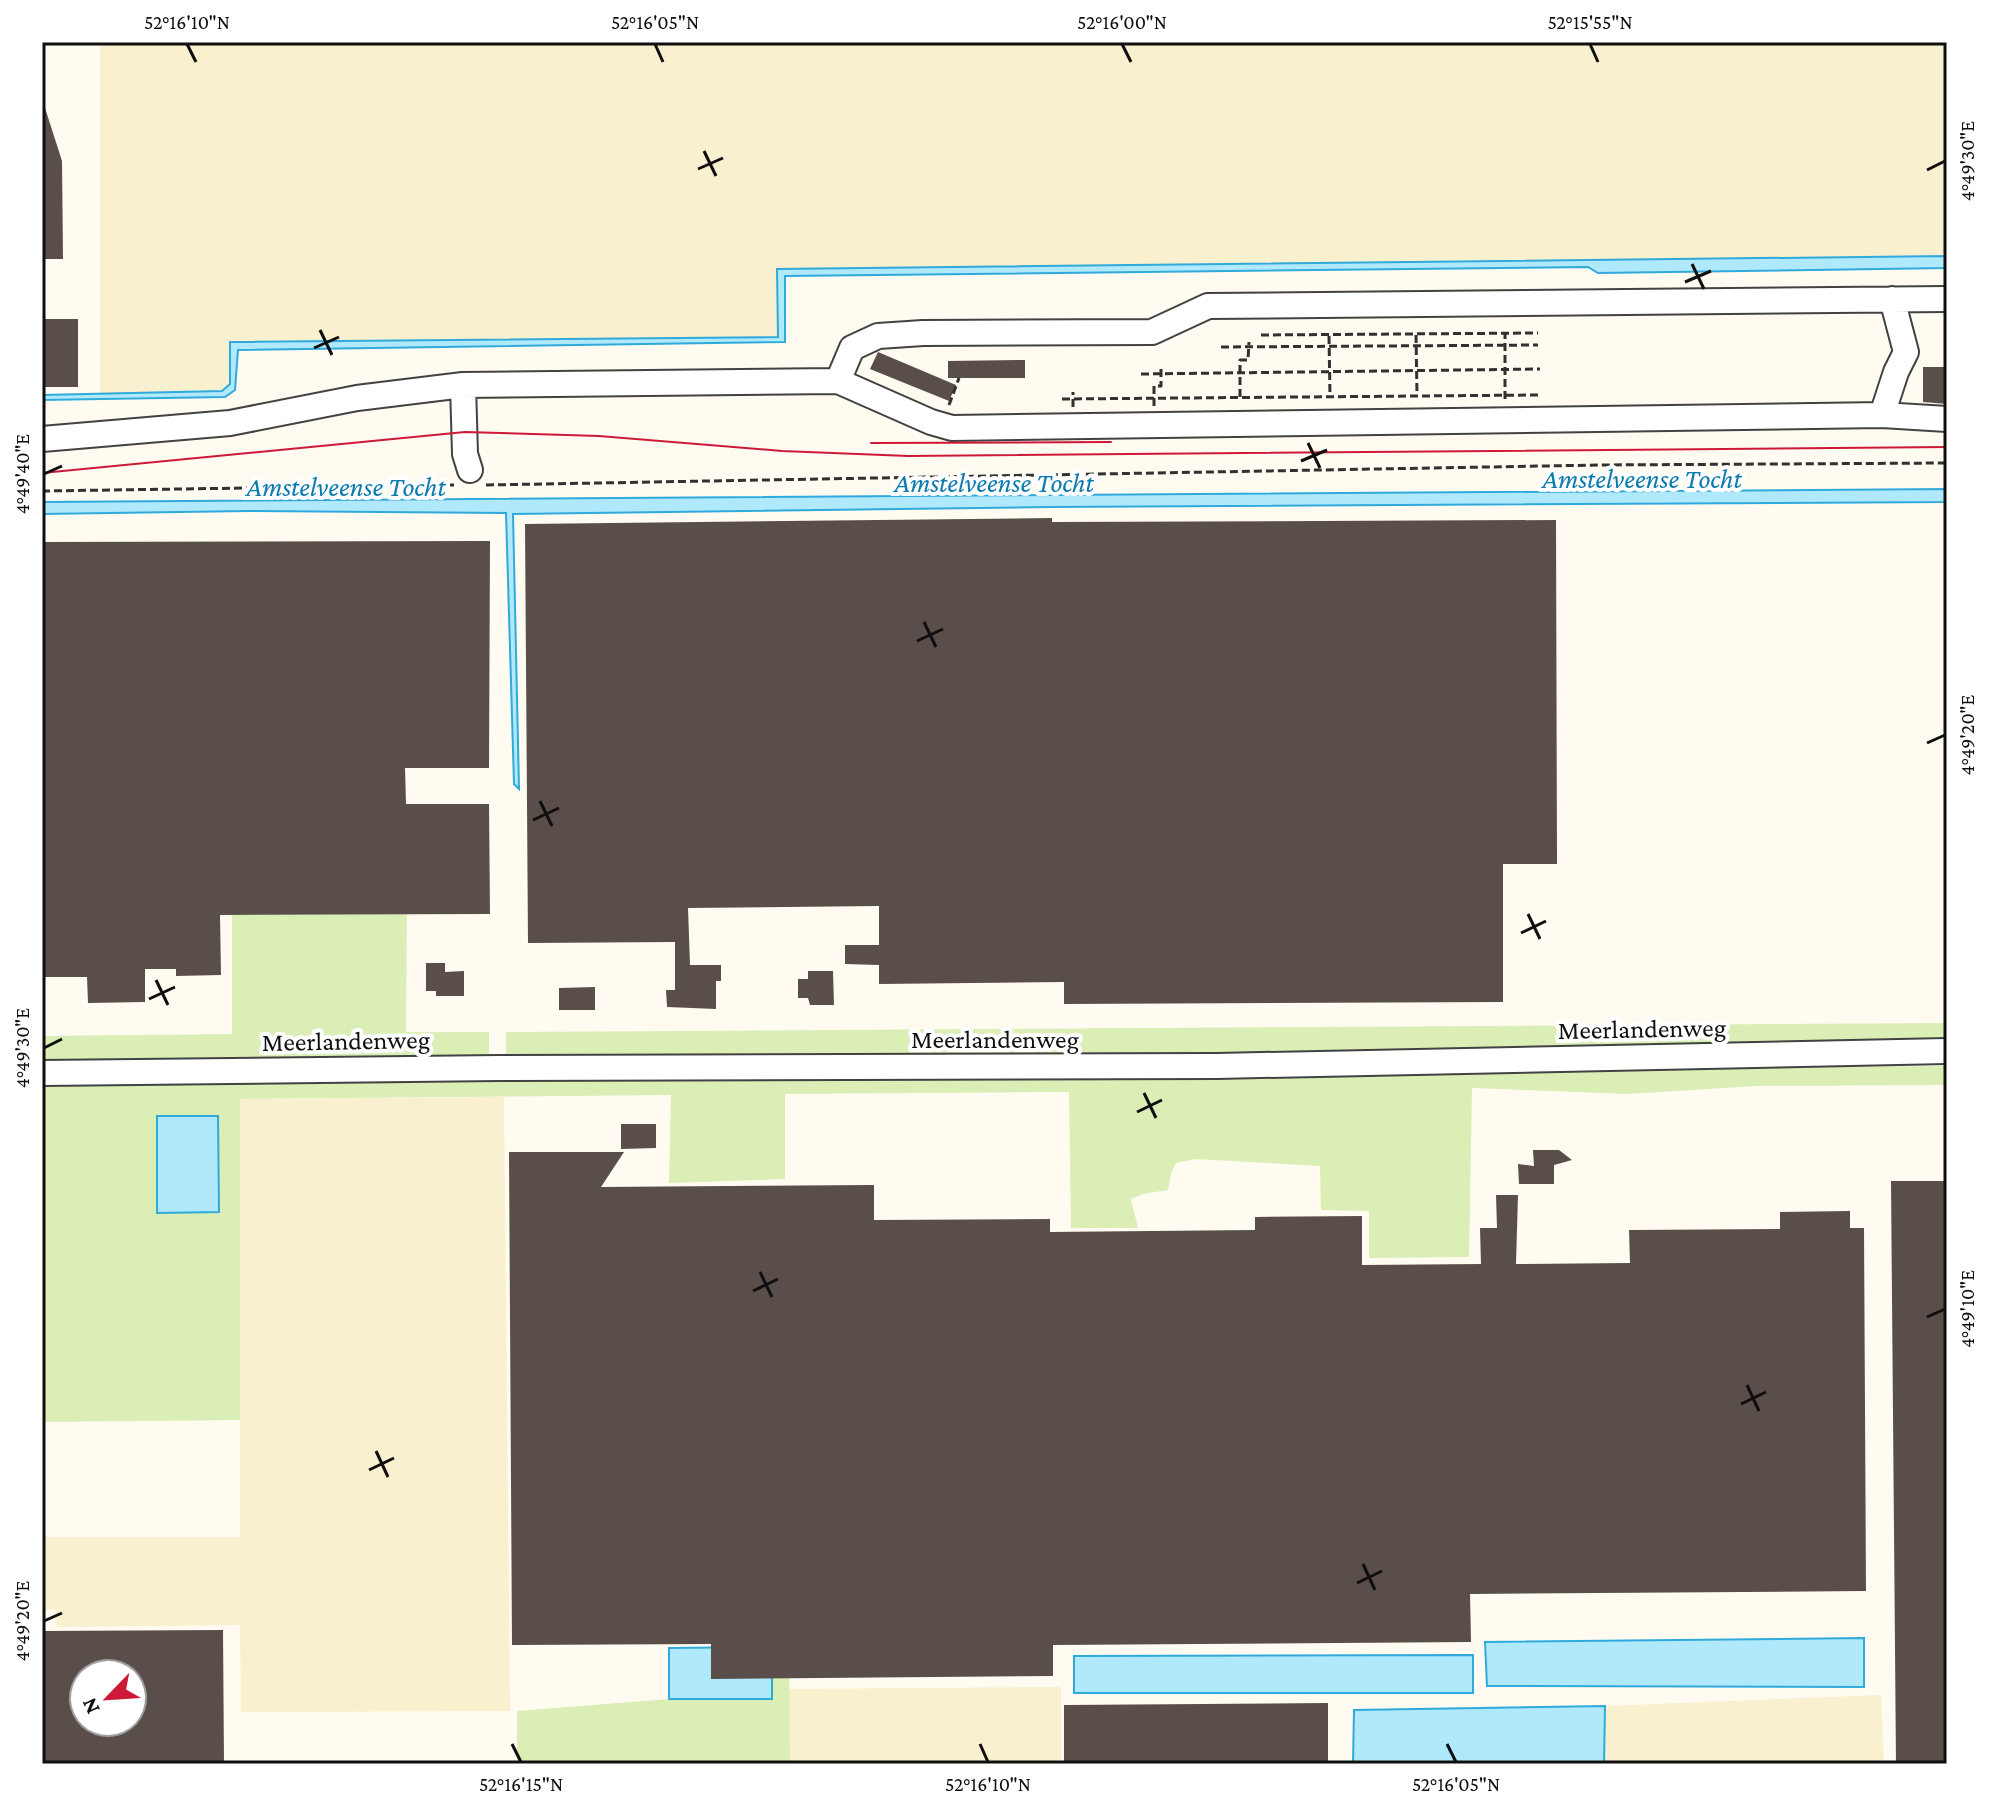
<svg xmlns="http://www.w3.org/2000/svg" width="1989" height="1806" font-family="'Crimson Pro',serif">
<rect width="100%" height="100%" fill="#fffbf1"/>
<!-- farmland -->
<path fill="#f8f0ce" d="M100 42H1947V256L778 269V337L231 342 230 384 222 391 100 394Z
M504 1097 510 1711 241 1712 240 1625 57 1627 55 1609 42 1610V1537H240V1099Z
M1061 1687V1764H790L789 1689Z
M1881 1695 1884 1764H1604L1605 1706Z"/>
<!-- green -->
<path fill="#daeeb6" d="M232 903 407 905 406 1032H489V1058L42 1062V1036L232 1034Z
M1947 1023V1047L506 1058V1032Z
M1947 1066V1085L1756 1086 1628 1094 1472 1088 1469 1257 1369 1258V1211L1321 1210 1320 1166 1196 1159 1176 1163 1171 1173 1168 1190 1143 1194 1131 1199 1138 1228H1071L1069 1092 785 1094V1179L669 1183 671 1095 240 1099V1420L42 1422V1081Z
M772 1647H789L790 1764H517V1711L669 1699H771Z"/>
<!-- water -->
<path fill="#b0e9fc" stroke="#30aada" stroke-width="2" d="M1947 256V268L1598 273 1588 267 785 276V342L238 350 235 390 225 397 42 400V395L222 391 230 384V342L778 337 777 269Z
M1947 489V502L1050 507 513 514 519 789 514 784 506 513 248 511 42 514V502Z
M157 1116H218L219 1212 157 1213Z
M1864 1638V1687L1487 1686 1485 1642Z
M772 1647V1699H669V1648Z
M1473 1655V1693H1074V1656Z
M1605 1706 1604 1764H1353L1354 1710Z"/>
<!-- building -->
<path fill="#594e4a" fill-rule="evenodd" d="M45 108 62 161 63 259H42V109Z
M42 319H78V387H42Z
M878 352 956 385 949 401 870 369Z
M1025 360V378H948V361Z
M1923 367H1947V404L1923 402Z
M1052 518V522L1556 520 1557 864H1503V1002L1064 1004V982L879 984V965L845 964V945H879V906L688 908 690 965H721V981H716V1009L667 1007 666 990H675V942L528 943 525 524Z
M490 541 489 768H405L406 804H489L490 914 220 915 221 975 176 976V969H145V1002L88 1003 87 977H42V542Z
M426 963H445V972L464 971V996H436V991H426Z
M808 971H833L834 1005H810L808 998H798V979H808Z
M595 987V1010H559V988Z
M621 1124H656V1148L621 1149Z
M1533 1150H1559L1572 1160 1554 1165V1184H1519L1518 1164 1534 1166Z
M509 1152H624L601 1187 874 1185V1220L1050 1219V1232L1255 1230V1217L1362 1216V1265L1481 1264 1480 1228H1497L1496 1195H1518L1516 1264 1630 1263 1629 1230 1780 1229V1212L1850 1211V1228H1864L1866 1591 1470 1594 1471 1642 1053 1645V1676L711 1679V1644L512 1645Z
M1891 1181H1947V1764H1896Z
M223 1630 224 1764H42V1631ZM84 1674H132V1722H84Z
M1328 1703V1764H1064V1705Z"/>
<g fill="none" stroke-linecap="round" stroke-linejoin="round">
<defs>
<path id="minor" d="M838 381 852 348 878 336 923 333 1152 332 1208 306 1947 299
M463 385 465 454 470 470
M1882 415 1896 372 1906 352 1892 299
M42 439 230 423 357 398 463 385 838 381 931 422 952 428 1882 415 1947 419
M42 1073 499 1068 1217 1066 1947 1051"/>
</defs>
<!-- minor casing -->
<use href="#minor" stroke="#424242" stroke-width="28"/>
<!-- path -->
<path stroke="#313131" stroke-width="3" stroke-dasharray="8 4" stroke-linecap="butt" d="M1261 335 1538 333
M1416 335 1417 395
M1329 336 1330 396
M1221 347 1538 345
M1141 374 1540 369
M1240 397V360H1248L1249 342
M1062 399 1538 395
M1505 399V333
M949 405 959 378
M1154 406V386H1161V367
M1073 407V392
M486 485 1599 465 1947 463
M42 491 454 485"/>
<!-- minor -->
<use href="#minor" stroke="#fff" stroke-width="24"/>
<!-- tram -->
<path stroke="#cd1937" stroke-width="2" d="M871 443 1111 442
M42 473 465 432 599 436 782 451 908 456 1947 447"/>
</g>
<!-- ticks -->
<path fill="none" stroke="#0f0f0f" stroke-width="3" d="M187 44 196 62M655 44 663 62M1122 44 1131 62M1590 44 1598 62M704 151 716 176M698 169 723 158M1927 170 1945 161M1692 264 1704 289M1685 282 1711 271M320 330 332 355M314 348 339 337M1308 443 1320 468M1301 461 1327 450M44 474 62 466M924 622 936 647M917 641 943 629M1927 743 1945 735M540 801 552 826M533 820 559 808M1528 914 1540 939M1521 933 1546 921M156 980 168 1005M149 999 175 987M44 1048 62 1039M1144 1093 1156 1118M1137 1112 1162 1100M760 1272 772 1297M753 1291 778 1279M1927 1317 1945 1309M1747 1385 1759 1411M1741 1404 1766 1392M376 1451 388 1477M369 1470 394 1458M1363 1564 1375 1590M1357 1583 1382 1571M44 1621 62 1613M512 1744 521 1762M980 1744 988 1762M1447 1744 1456 1762"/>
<g text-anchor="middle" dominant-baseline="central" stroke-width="8" stroke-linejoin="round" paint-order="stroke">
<!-- street labels -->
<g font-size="26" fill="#0f0f0f" stroke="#fff">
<text transform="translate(1642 1029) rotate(-1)">Meerlandenweg</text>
<text x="995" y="1039">Meerlandenweg</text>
<text transform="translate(346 1041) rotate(-1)">Meerlandenweg</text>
</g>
<!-- water labels -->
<g font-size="28" font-style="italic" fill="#0b7aae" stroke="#fff">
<text x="1642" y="478">Amstelveense Tocht</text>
<text x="994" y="482">Amstelveense Tocht</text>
<text x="346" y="486">Amstelveense Tocht</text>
</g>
</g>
<!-- border -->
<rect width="1989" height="1806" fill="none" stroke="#ffffff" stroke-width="88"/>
<!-- north arrow -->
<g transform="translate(108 1698) rotate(245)"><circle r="38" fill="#ffffff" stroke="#9f9f9f" stroke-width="2"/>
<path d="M0-6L14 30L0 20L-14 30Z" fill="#cd1937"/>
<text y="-12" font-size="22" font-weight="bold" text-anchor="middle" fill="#0f0f0f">N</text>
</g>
<rect x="44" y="44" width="1901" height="1718" fill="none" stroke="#0f0f0f" stroke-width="3"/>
<g font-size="20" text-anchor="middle" fill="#0f0f0f">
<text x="187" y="29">52°16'10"N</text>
<text x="655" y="29">52°16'05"N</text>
<text x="1122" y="29">52°16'00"N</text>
<text x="1590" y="29">52°15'55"N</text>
<text transform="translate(1967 161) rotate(-90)" y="7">4°49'30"E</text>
<text transform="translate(22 474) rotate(-90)" y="7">4°49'40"E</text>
<text transform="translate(1967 735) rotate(-90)" y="7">4°49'20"E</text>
<text transform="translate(22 1048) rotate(-90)" y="7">4°49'30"E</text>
<text transform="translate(1967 1309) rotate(-90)" y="7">4°49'10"E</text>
<text transform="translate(22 1621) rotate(-90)" y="7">4°49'20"E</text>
<text x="521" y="1791">52°16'15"N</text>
<text x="988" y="1791">52°16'10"N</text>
<text x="1456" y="1791">52°16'05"N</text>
</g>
</svg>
